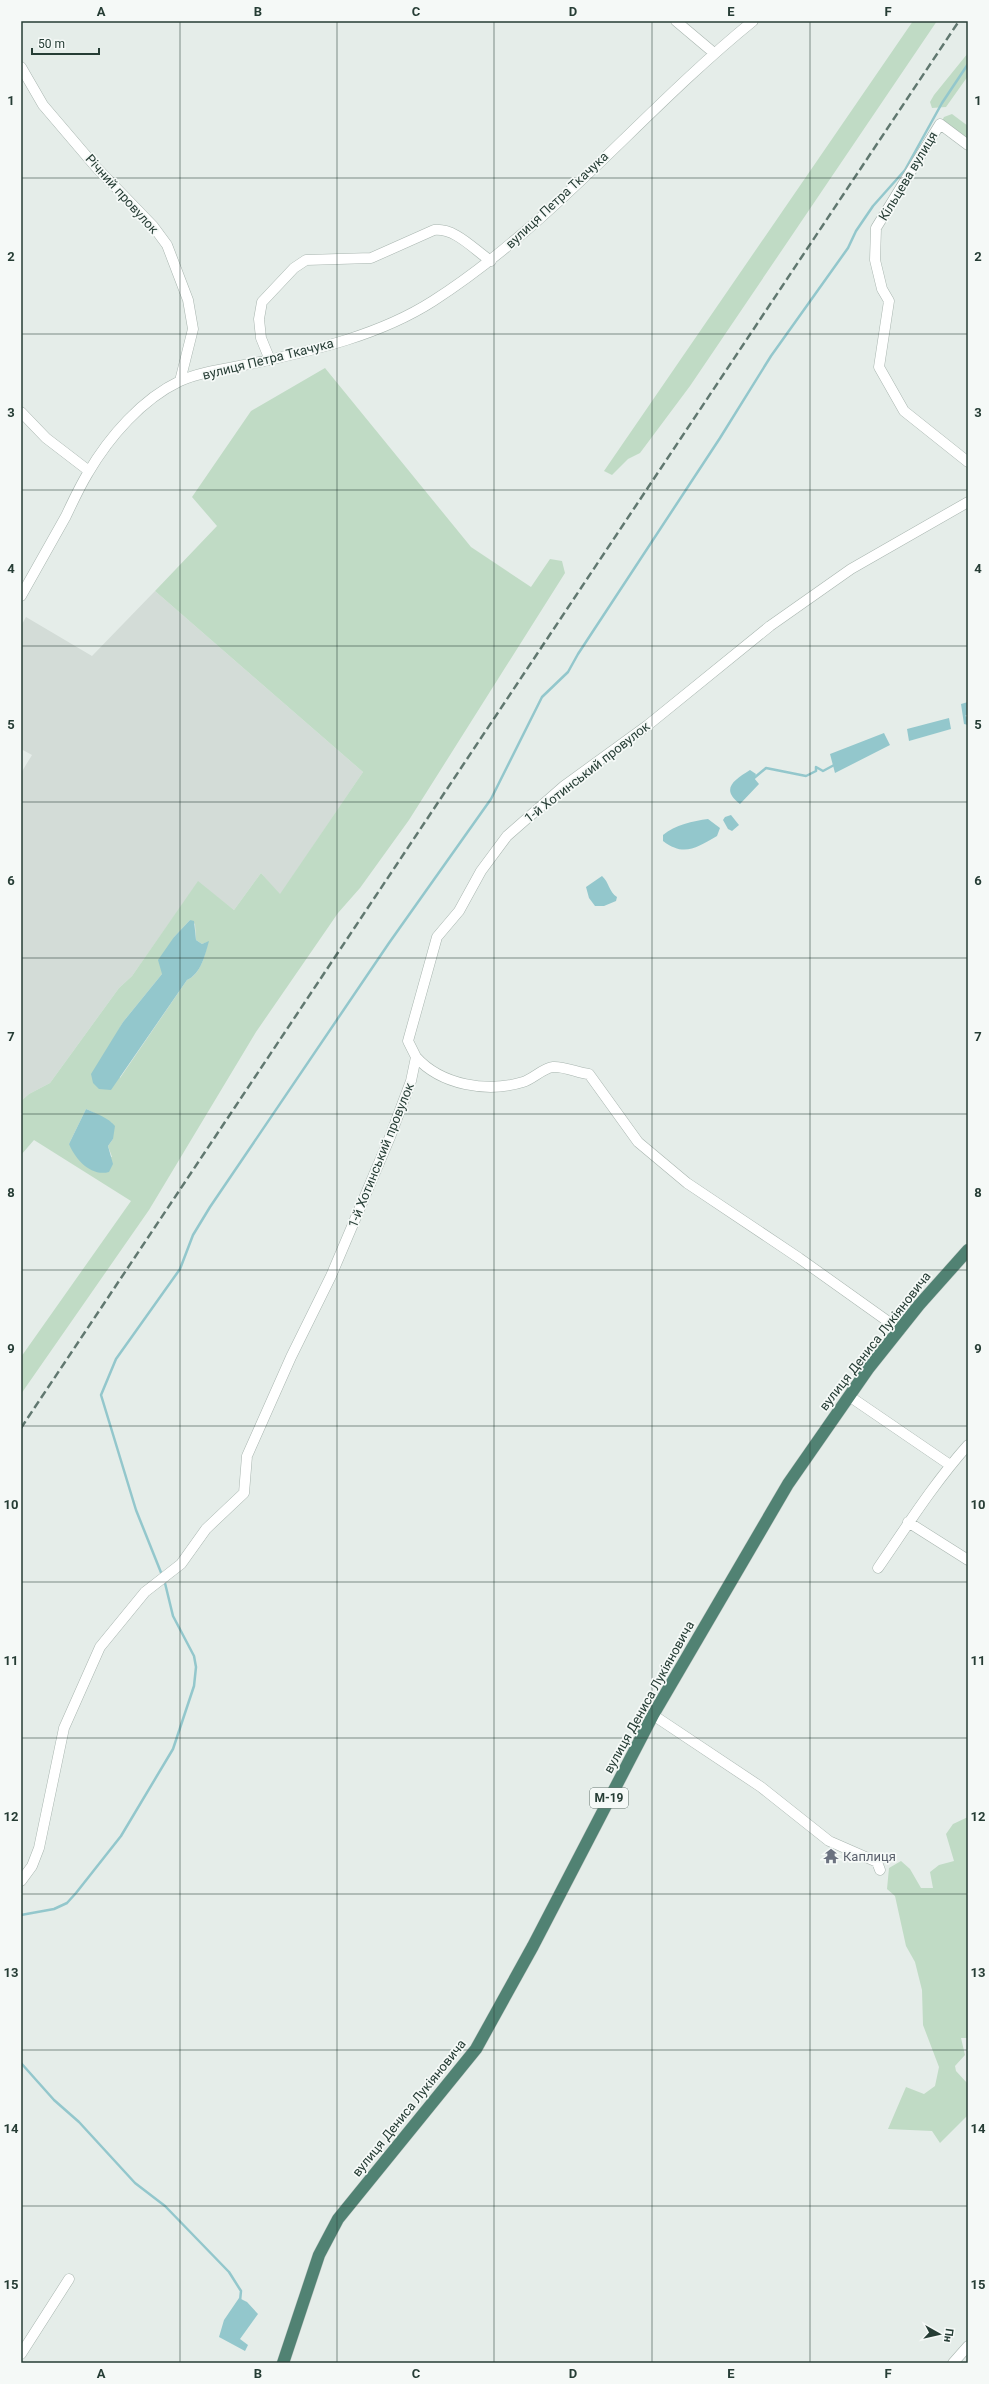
<svg xmlns="http://www.w3.org/2000/svg" width="989" height="2384" font-family="Roboto,sans-serif">
<rect width="100%" height="100%" fill="#e5ede9"/>
<!-- built -->
<path fill="#d3dcd7" d="M155 591 363 772 280 895 261 873 234 910 198 882 132 976 119 988 50 1083 29 1094 21 1101V773L32 755 21 749V626L26 617 92 656Z"/>
<!-- green -->
<path fill="#c0dbc5" fill-rule="evenodd" d="M913 21H937L690 386 640 453 628 459 612 475 604 471Z
M968 53V76L946 107 932 108 930 102 934 95Z
M952 114 968 126V144L942 121 944 117Z
M325 368 471 547 531 587 550 559 562 561 565 573 409 820 360 888 338 913 256 1032 149 1210 21 1394V1357L131 1201 34 1140 21 1155V1101L29 1094 50 1083 119 988 132 976 198 881 234 910 261 873 280 894 363 772 155 591 217 526 192 497 251 411ZM190 920 195 924 196 940 202 944 208 942C205 955 201 974 187 980L120 1078 112 1042 123 1022 162 974 174 937ZM86 1109C96 1113 103 1119 112 1123L113 1139 108 1146 112 1157 69 1144Z
M968 1817V2038H961L965 2055 955 2066 956 2071 968 2084V2115L940 2143 932 2131 888 2129 906 2087 924 2094 935 2086 939 2067 923 2025 922 1990 915 1962 906 1946 895 1896 887 1889 889 1868 901 1861 910 1869 921 1888H933L930 1872 939 1865 954 1861 946 1834 953 1824Z"/>
<!-- water -->
<path fill="#93c7cc" d="M968 702V714L965 716 968 717V725L964 724 961 704Z
M949 718 951 729 909 741 907 729Z
M884 733 890 745 835 773 830 754Z
M750 770 756 774 754 778 759 784 740 804C720 789 734 780 750 770Z
M731 815 739 825 732 831 728 829 723 820 725 817Z
M708 819 720 828 717 836C696 848 684 857 663 841V835C675 825 693 821 708 819Z
M602 876C609 882 609 892 617 897L616 901 604 906H595L589 898 586 887Z
M190 920 194 921 196 940 202 944 209 941C205 955 201 974 187 980L111 1090 99 1089 93 1083 91 1074 123 1022 162 974 158 960 174 937Z
M86 1109C95 1113 109 1118 115 1126L113 1139 108 1146 113 1164 109 1172C91 1177 75 1159 69 1144Z
M239 2298 247 2302 258 2314 240 2339 248 2345 245 2351 219 2337 224 2320Z"/>
<g fill="none" stroke-linecap="round" stroke-linejoin="round">
<!-- stream -->
<path stroke="#93c7cc" stroke-width="2.5" d="M754 778 766 768 806 776 816 771V767L823 771 836 764
M162 1575 136 1510 101 1395 116 1359 180 1269 193 1235 210 1207 389 943 491 799 542 697 568 672 578 654 720 438 771 356 848 248 856 231 873 206 905 170 942 103 968 64
M21 1915 54 1909 67 1903 76 1893 121 1836 173 1749 194 1686 196 1667 194 1656 173 1616 164 1579
M21 2063 54 2100 79 2122 135 2183 165 2206 229 2272 241 2291 240 2301"/>
<defs>
<path id="minor" d="M676 21 714 53
M21 67 43 105 95 166 153 226 167 245 188 300 193 329 180 381
M968 145 940 124 876 228 875 260 882 289 889 301 879 367 904 411 968 462
M270 360 261 338 259 319 262 302 294 268 306 260 371 258 434 230C456 228 473 249 491 261
M21 412 46 438 89 471
M21 596C36 569 51 543 66 516 73 501 80 486 88 473 109 437 142 399 180 381 202 371 231 368 255 363 315 350 380 335 433 301 553 224 643 110 753 21
M416 1057C441 1085 487 1093 523 1082 533 1079 543 1068 553 1067 564 1066 578 1073 589 1074L638 1142 687 1183 799 1258 900 1330
M849 1396 950 1465
M908 1522 968 1560
M878 1568C907 1526 934 1483 968 1445
M653 1715 761 1787 829 1841 877 1862 880 1870
M21 1881 32 1866 39 1848 64 1728 100 1647 145 1592 181 1564 206 1529 244 1493 247 1456 291 1357 331 1276 390 1137 411 1081 416 1057 408 1041 437 937 459 911 481 871 507 836 564 786 648 725 770 626 851 569 968 502
M21 2354 69 2279
M953 2363 968 2346"/>
<path id="trunk" d="M283 2363 319 2255 338 2219 476 2049 533 1946 653 1715 788 1484 868 1369 919 1305 968 1250"/>
</defs>
<!-- minor casing -->
<use href="#minor" stroke="#a8b5af" stroke-width="11"/>
<!-- trunk casing -->
<use href="#trunk" stroke="#c2c9c6" stroke-width="13"/>
<!-- minor -->
<use href="#minor" stroke="#fff" stroke-width="10"/>
<!-- trunk -->
<use href="#trunk" stroke="#518273" stroke-width="12"/>
<!-- rail -->
<path stroke="#617870" stroke-width="2.5" stroke-dasharray="8 4" stroke-linecap="butt" d="M21 1428 959 21"/>
</g>
<!-- grid -->
<path fill="none" stroke="#263d35" stroke-width="1" stroke-opacity="0.55" d="M180 21V2363M337 21V2363M494 21V2363M652 21V2363M810 21V2363M21 178H968M21 334H968M21 490H968M21 646H968M21 802H968M21 958H968M21 1114H968M21 1270H968M21 1426H968M21 1582H968M21 1738H968M21 1894H968M21 2050H968M21 2206H968"/>
<!-- icons -->
<defs>
<symbol id="temple-bare" viewBox="-9 -9 18 18"><path d="M0-6L5-2H3V0L6.5 2.5H4V6H1.5V3h-3V6H-4V2.5H-6.5L-3 0V-2H-5Z" fill="#6b7280" stroke="#f5f9f7" stroke-width="2.5" paint-order="stroke"/></symbol>
</defs>
<g fill-rule="evenodd">
<use href="#temple-bare" x="820" y="1845" width="22" height="22"/>
</g>
<g text-anchor="middle" dominant-baseline="central" stroke-width="3.5" stroke-linejoin="round" paint-order="stroke">
<!-- shield labels -->
<rect fill="#f5f9f7" stroke="#64756f" stroke-width="1" x="590" y="1788" width="38" height="20" rx="3"/>
<g font-size="12" font-weight="bold" fill="#263d35">
<text x="609" y="1798">М-19</text>
</g>
<!-- street labels -->
<g font-size="13" fill="#263d35" stroke="#f5f9f7">
<text transform="translate(908 176) rotate(-59)">Кільцева вулиця</text>
<text transform="translate(122 194) rotate(48)">Річний провулок</text>
<text transform="translate(557 200) rotate(-43)">вулиця Петра Ткачука</text>
<text transform="translate(268 359) rotate(-14)">вулиця Петра Ткачука</text>
<text transform="translate(587 772) rotate(-38)">1-й Хотинський провулок</text>
<text transform="translate(381 1155) rotate(-68)">1-й Хотинський провулок</text>
<text transform="translate(875 1341) rotate(-52)">вулиця Дениса Лукіяновича</text>
<text transform="translate(649 1697) rotate(-61)">вулиця Дениса Лукіяновича</text>
<text transform="translate(409 2108) rotate(-51)">вулиця Дениса Лукіяновича</text>
</g>
<!-- worship labels -->
<g font-size="13" fill="#5b616d" stroke="#f5f9f7" text-anchor="start">
<text x="843" y="1856">Каплиця</text>
</g>
</g>
<!-- border -->
<rect width="989" height="2384" fill="none" stroke="#f5f9f7" stroke-width="44"/>
<!-- north arrow -->
<g transform="translate(939 2334) rotate(98)" stroke="#f5f9f7" stroke-width="3" paint-order="stroke">
<path d="M0-3L7 15L0 10L-7 15Z" fill="#263d35"/>
<text y="-6" font-size="11" font-weight="bold" text-anchor="middle" fill="#263d35">Пн</text>
</g>
<!-- scale -->
<path d="M32 48v6h67v-6" fill="none" stroke="#263d35" stroke-width="2"/>
<text x="38" y="48" font-size="12" fill="#263d35" stroke="#f5f9f7" stroke-width="3" paint-order="stroke">50 m</text>
<rect x="22" y="22" width="945" height="2340" fill="none" stroke="#263d35" stroke-width="1.5"/>
<g font-size="13" text-anchor="middle" font-weight="bold" fill="#263d35">
<text x="101" y="16">A</text>
<text x="258" y="16">B</text>
<text x="416" y="16">C</text>
<text x="573" y="16">D</text>
<text x="731" y="16">E</text>
<text x="888" y="16">F</text>
<text x="11" y="105">1</text>
<text x="978" y="105">1</text>
<text x="11" y="261">2</text>
<text x="978" y="261">2</text>
<text x="11" y="417">3</text>
<text x="978" y="417">3</text>
<text x="11" y="573">4</text>
<text x="978" y="573">4</text>
<text x="11" y="729">5</text>
<text x="978" y="729">5</text>
<text x="11" y="885">6</text>
<text x="978" y="885">6</text>
<text x="11" y="1041">7</text>
<text x="978" y="1041">7</text>
<text x="11" y="1197">8</text>
<text x="978" y="1197">8</text>
<text x="11" y="1353">9</text>
<text x="978" y="1353">9</text>
<text x="11" y="1509">10</text>
<text x="978" y="1509">10</text>
<text x="11" y="1665">11</text>
<text x="978" y="1665">11</text>
<text x="11" y="1821">12</text>
<text x="978" y="1821">12</text>
<text x="11" y="1977">13</text>
<text x="978" y="1977">13</text>
<text x="11" y="2133">14</text>
<text x="978" y="2133">14</text>
<text x="11" y="2289">15</text>
<text x="978" y="2289">15</text>
<text x="101" y="2378">A</text>
<text x="258" y="2378">B</text>
<text x="416" y="2378">C</text>
<text x="573" y="2378">D</text>
<text x="731" y="2378">E</text>
<text x="888" y="2378">F</text>
</g>
</svg>
